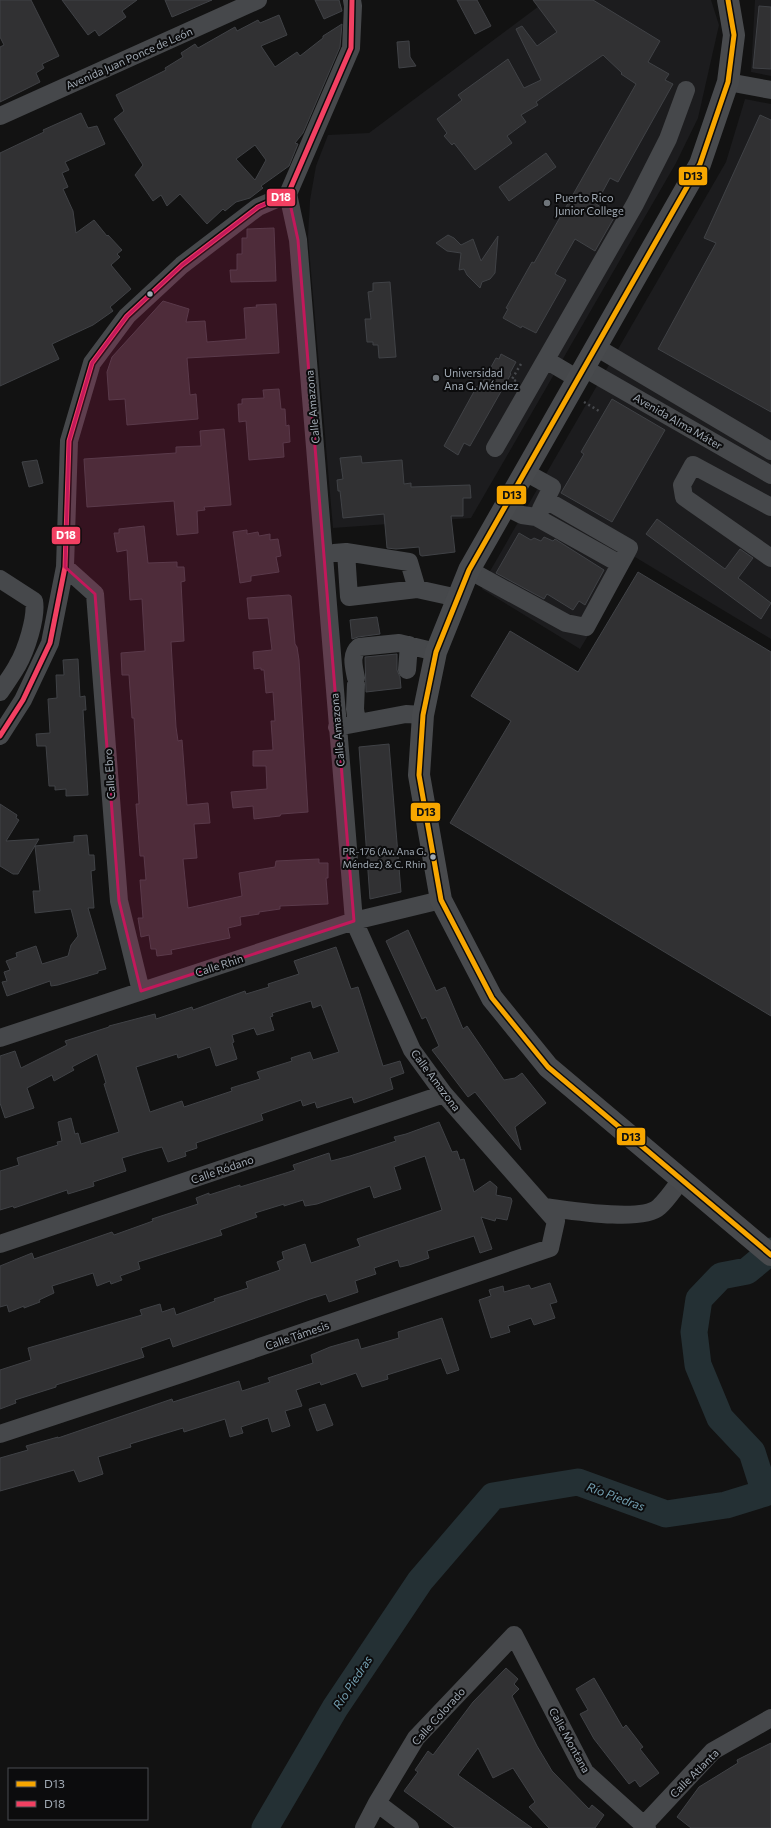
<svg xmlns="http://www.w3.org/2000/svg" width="771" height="1828" font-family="Commissioner,sans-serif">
<rect width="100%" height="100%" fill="#121212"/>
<!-- built -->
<path fill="#1c1c1e" d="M547 0H711L719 25 698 118 676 163 471 518 333 528 308 237 310 200 316 166 328 135 369 133Z
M755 0H771V76L751 72Z
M745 99 771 104V639L635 557 580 649 482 589 486 578 726 162Z"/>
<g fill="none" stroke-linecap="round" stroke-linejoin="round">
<!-- river -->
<path stroke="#243034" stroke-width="27" d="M265 1828 335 1708 420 1581 493 1496 578 1482 666 1514 726 1505 765 1493 752 1452 720 1418 698 1365 694 1332 699 1299 721 1276 747 1271 771 1251"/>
</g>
<!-- building -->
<path fill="#313133" stroke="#404246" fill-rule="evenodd" d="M0 0H31L59 56 42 64 44 68 36 73 40 82 0 102V47L4 45 0 37Z
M62 0H137L122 11 126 17 99 36 95 30 88 35Z
M165 0H212L172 17Z
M315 0H339L342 11 324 19Z
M457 0H477L491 26 475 34Z
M533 0H593L660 41 648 62 669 74 665 80 673 84 618 182 610 178 596 204 615 216 595 251 575 239 555 274 566 280 536 333 522 326 521 328 503 318 508 309 506 308 532 262 534 263 636 84 621 74 622 73 603 55 536 102 538 105 521 115 526 122 507 136 512 143 475 170 454 143 452 145 444 136 447 133 437 119 462 100 458 95 508 59 524 88 541 80 516 29 522 26 537 46 557 32Z
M759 6 771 7V69L753 68Z
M279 15 287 35 261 46 275 67 297 52 300 56 323 38V36L342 24 340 47 303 133 295 143 298 144 289 166 261 186 263 188 250 198 236 202 225 211 223 209 207 224 180 194 167 206 161 195 153 201 135 175 143 165 114 119 124 111 116 95 166 70 165 68 183 57 181 53 195 44 198 48 235 27 237 31 258 20 260 23ZM255 145 266 160 255 180 236 159Z
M409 41 410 57 416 66 399 68 397 42Z
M81 113 88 128 97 126 105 144 65 162 69 170 62 173 68 187 63 189 73 211 76 233 94 220 107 236 108 235 122 250 117 254 120 257 111 265 131 289 110 307 113 311 93 325 52 344 59 359 0 386V153L44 132 43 130Z
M760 115 771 120V412L658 349 716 243 704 238Z
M546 153 556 167 509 201 499 187Z
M274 228 276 281 231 282 230 270H237V254H242V238H247V229Z
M448 235 454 238 461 245 473 239 481 261 498 236 495 273 490 279 482 282 480 288 467 275 464 269 459 270 461 253 447 251 436 243Z
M390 282 396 357 379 358 378 345H373V342H367L365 319H371L368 292 373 291V283Z
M163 301 189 309 186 322 205 321 207 342 246 339 244 308 257 307 256 305 276 304 279 353 187 358 190 395 196 394 198 419 127 425 125 399 109 400 107 372 112 357Z
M501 354 516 362 510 373 511 374 470 446 464 443 458 455 444 446 477 386 480 387 496 358 499 359Z
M279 389 281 409H285L286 426 289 425 290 442 283 443 284 457 249 460 246 421 239 422 238 404H242V399L264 398 263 390Z
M612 399 665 430 612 522 561 493 584 454 581 452Z
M224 429 231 505 204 507 205 510 197 511 198 533 177 535 174 501 87 507 84 459 176 453V447L201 446 200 431Z
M361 456 362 463 402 460 404 484 411 483V487L470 485 471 498H463V516H451L455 552 422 556 420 555 419 547 396 549 387 548 384 514 343 518 340 491H338L337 480 343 479 340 458Z
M37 460 43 483 29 487 22 462Z
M657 519 725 569 740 549 753 558 738 578 771 603 761 619 646 534Z
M144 526 148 563 177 562V567H184L185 581 181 582 184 641 171 642 176 727 178 741 182 740 187 805 208 803 210 823 194 824 197 858 183 859 188 908 242 896 239 873 275 867 276 861 319 859V863H328V878H326L328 904 280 906V909L259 912V914L240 917 241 925 228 928 230 938 171 950 172 954 157 956 156 949H151L149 935 141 937 138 918H143L140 880H146L144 856H140L136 804H139L134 718H132L129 675H122L121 653 145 651 142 599 130 600 127 550 117 552 114 533H119V529Z
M247 530V534L258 532 259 536 270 534V540L278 539 281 556 276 557 279 572 251 576V581L240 583 233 532Z
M519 533 531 540 534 538 541 541 544 537 553 541 555 539 604 570 585 605 579 601 573 610 547 594 544 599 496 573Z
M638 572 771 652V1016L450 823 511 721 471 696 510 631 578 672Z
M289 595 291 596 295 644 297 647 299 660 308 812 281 814 280 816 271 817 254 819 253 806 233 808 231 792 267 789 266 766H253V751L273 750 271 721H275L273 692 266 693 264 670H261V668L254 669 253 652 272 650 268 618 249 619 247 598Z
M377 617 380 634 358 637 352 639 350 620Z
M397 654V670L400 677 401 688 366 692 365 657Z
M78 659 80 697 85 696 86 710H83L88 795 66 796V789L55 790V786H49L46 746H37L36 734 50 733 48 699 57 698 56 675H64L63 660Z
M389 744 401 892 370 899 359 747Z
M0 804 17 815 16 818 19 820 6 841 39 839 18 874H13L0 866Z
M87 835 89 855H94L95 870 91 871 94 908H88L106 969 98 971V973L58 985 51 986 50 981 7 996 2 982 7 981 4 972 10 970 6 961 17 957 16 953 36 946 42 964 68 956 71 945 78 936 71 909 35 913 33 891H40L35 846 74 842V836Z
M408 930 436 991 445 987 463 1029 467 1026 504 1080 515 1078 522 1073 546 1103 515 1127 521 1150 475 1092 468 1097 432 1050 439 1046 426 1017 422 1019 386 941Z
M336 947 351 989 358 987 383 1066 400 1061 404 1073 390 1078 393 1089 354 1103 352 1097 317 1108 315 1102 303 1106 301 1100 261 1114 263 1120 196 1143 197 1148 185 1152 186 1156 168 1162 162 1147 146 1151 122 1158 126 1171 93 1182 94 1186 68 1194 67 1190 14 1208 13 1206 0 1210V1171L19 1165 17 1158 58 1145 57 1142 62 1141 58 1122 71 1118 75 1134 78 1133 81 1144 119 1132 104 1084 106 1083 97 1054 72 1067 74 1070 54 1081 52 1075 27 1088 34 1108 5 1118 0 1103V1056L15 1051 21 1068 67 1045 65 1041 109 1027V1026L155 1014 156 1019 192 1007 193 1010 245 991 246 994 269 987 268 984 299 974 294 961ZM311 1001 313 1008 321 1005 339 1052 313 1060 310 1052 291 1058 292 1061 257 1072 260 1079 231 1088 232 1091 184 1107 182 1101 150 1112 136 1067 177 1054 178 1058 210 1047 216 1066 237 1059 232 1043 234 1042 232 1035 254 1028 257 1035 274 1030 270 1017 273 1016 272 1013Z
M439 1122 452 1152 457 1151 460 1160 464 1159 474 1192 490 1181 497 1187 496 1195 511 1198 512 1201 507 1220 496 1218 495 1221 481 1217 492 1249 480 1253 474 1236 427 1251 429 1258 409 1265 400 1267 398 1260 374 1268 376 1274 355 1281 358 1292 329 1302 326 1294 310 1299 173 1347 170 1338 141 1348 144 1357 56 1385V1387L15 1400 16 1403 0 1409V1370L31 1360 28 1348 142 1315 140 1310 160 1304 162 1312 174 1308 176 1315 215 1301 214 1299 248 1288 246 1282 280 1270 277 1262 284 1259 282 1252 305 1244 311 1263 360 1246 357 1239 442 1210 425 1156 394 1167 401 1189 374 1198 370 1186 317 1204 305 1206 303 1200 284 1206V1204L255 1213 257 1217 220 1230 222 1235 138 1262 140 1269 120 1276 122 1280 111 1284 110 1281 97 1286 93 1273 52 1286 54 1293 39 1300 40 1302 24 1308V1306L9 1312 7 1305 0 1307V1266L32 1253 34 1259 112 1232 114 1235 153 1221 152 1219 198 1204 196 1198 209 1193V1195L240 1185V1187L289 1172 295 1170 293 1165 329 1153 331 1161 350 1156 396 1141 394 1137 406 1134Z
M550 1283 557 1302 550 1304 555 1318 534 1325 531 1318 508 1326 510 1332 491 1338 479 1300 491 1296 489 1290 503 1286 504 1292 529 1285 531 1289Z
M442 1318 459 1370 447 1374 441 1358 387 1375 388 1379 362 1387 356 1373 321 1385 320 1382 296 1390 302 1406 285 1411 290 1426 272 1432 268 1418 241 1427 243 1433 230 1437 225 1419 184 1432 183 1428 130 1444 131 1447 98 1457 103 1474 79 1482 74 1470 0 1491V1458L28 1450 26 1446 58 1437V1438L172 1399 173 1402 239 1381 242 1391 270 1382 268 1378 313 1363 311 1355 330 1347 358 1339 361 1349 399 1338 398 1332Z
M325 1404 333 1425 317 1431 309 1409Z
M506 1668 518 1679 514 1684 519 1689 512 1696 537 1746 552 1771 589 1809 592 1805 604 1815 595 1828H549L529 1807 535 1802 513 1768 493 1778 478 1748 458 1775 532 1828H455L404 1791 418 1772 415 1770 428 1751 433 1755 473 1702Z
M594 1678 623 1728 626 1725 643 1747 640 1749 659 1773 640 1787 635 1780 629 1784 594 1739 580 1714 588 1710 576 1689Z
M771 1743V1828H691L677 1817 699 1787 738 1763 737 1760Z"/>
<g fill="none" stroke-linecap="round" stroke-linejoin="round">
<!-- path -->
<path stroke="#47494d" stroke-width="2.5" stroke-dasharray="2 3" stroke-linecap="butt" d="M516 381 512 379 521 364
M584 402 599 411"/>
<!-- minor -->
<path stroke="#46484b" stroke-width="18" d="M728 82 771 90
M0 116 258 0
M596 347 771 451
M546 360 578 379
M584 368 771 475
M495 448 635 204 668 139 686 90
M525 472 552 487 541 509
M506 507 522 515 536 517 620 564
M771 507 693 465 682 485 684 497 771 558
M346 552 349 597 417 589 458 598
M334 553 346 552 409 562 417 589
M65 567 95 594 119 901 141 991
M469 570 566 623 586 627 629 548 546 500
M0 579 34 601C37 617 26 651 17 666 12 675 6 683 0 692
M407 670 409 645
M356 678C354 667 350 655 359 647L399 643 436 652
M356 684 355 709 357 723
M337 727 406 714 423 715
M0 736 23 700 50 643 65 567 69 441 92 363 127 316 182 265 258 207 288 194 351 48 353 6 352 0
M0 1038 354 921 441 900
M544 1207C568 1210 642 1223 659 1207 667 1200 674 1189 681 1180
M0 1244 444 1094
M0 1434 184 1373 550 1248 556 1221 444 1094 412 1050 354 921 298 240 288 194
M377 1803 410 1828
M644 1825 713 1751 771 1718
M364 1828 377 1803 416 1738 514 1635 585 1772 647 1828"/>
<!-- major -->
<path stroke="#484a4d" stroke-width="22" d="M728 0 734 35 728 82 700 164 469 570 436 652 423 715 419 775 441 900 492 998 548 1067 771 1255"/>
<defs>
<path id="bus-1" d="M728 0 734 35 728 82 700 164 469 570 436 652 423 715 419 775 441 900 492 998 548 1067 771 1255"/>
<path id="bus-2" d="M0 736 23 700 50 643 65 567 69 441 92 363 127 316 182 265 258 207 288 194 351 48 352 0"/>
</defs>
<!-- bus-1 casing -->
<use href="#bus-1" stroke="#0c0c0d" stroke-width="8"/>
<!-- bus-2 casing -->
<use href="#bus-2" stroke="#0c0c0d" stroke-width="8"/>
<!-- bus-1 -->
<use href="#bus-1" stroke="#f7a600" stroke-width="5"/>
<!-- bus-2 -->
<use href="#bus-2" stroke="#f24062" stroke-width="5"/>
</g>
<!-- marked area -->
<path fill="#c2185b" fill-opacity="0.2" stroke="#c2185b" stroke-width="3" stroke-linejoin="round" d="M288 194 298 240 354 921 141 991 119 901 95 594 65 567 69 441 92 363 127 316 182 265 258 207Z"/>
<!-- markers -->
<g fill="#6f757b" stroke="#0c0c0d" stroke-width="1.5">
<circle cx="547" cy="203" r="4"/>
<circle cx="436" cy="378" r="4"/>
</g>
<g fill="#a1aab4" stroke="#0c0c0d" stroke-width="1.5">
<circle cx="150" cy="294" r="3.5"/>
<circle cx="433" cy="857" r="3.5"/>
</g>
<g text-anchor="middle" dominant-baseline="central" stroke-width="4" stroke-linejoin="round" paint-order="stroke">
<!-- bus labels -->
<g font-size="10" fill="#a1aab4" stroke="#0c0c0d" text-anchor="end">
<text x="426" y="851">PR-176 (Av. Ana G.<tspan x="426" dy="13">Méndez) &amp; C. Rhin</tspan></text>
</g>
<!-- street labels -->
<g font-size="11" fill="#a1aab4" stroke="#0c0c0d">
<text transform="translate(129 58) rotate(-24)">Avenida Juan Ponce de León</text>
<text transform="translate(312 407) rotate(-95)">Calle Amazona</text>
<text transform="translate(678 421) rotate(30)">Avenida Alma Máter</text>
<text transform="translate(337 730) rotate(-95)">Calle Amazona</text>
<text transform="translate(109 774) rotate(-94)">Calle Ebro</text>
<text transform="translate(219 965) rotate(-18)">Calle Rhin</text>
<text transform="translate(436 1080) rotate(53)">Calle Amazona</text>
<text transform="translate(222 1169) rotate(-19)">Calle Ródano</text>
<text transform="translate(297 1335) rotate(-19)">Calle Támesis</text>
<text transform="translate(438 1716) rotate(-48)">Calle Colorado</text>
<text transform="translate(570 1740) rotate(61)">Calle Montana</text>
<text transform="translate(694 1773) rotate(-45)">Calle Atlanta</text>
</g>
<!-- poi labels -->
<g font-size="11" fill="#a1aab4" stroke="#0c0c0d" text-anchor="start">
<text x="555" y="197">Puerto Rico<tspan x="555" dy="13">Junior College</tspan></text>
<text x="444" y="372">Universidad<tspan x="444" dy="13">Ana G. Méndez</tspan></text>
</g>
<!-- water labels -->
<g font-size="12" font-style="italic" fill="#74a1b3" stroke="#0c0c0d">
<text transform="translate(616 1496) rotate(20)">Río Piedras</text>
<text transform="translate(352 1682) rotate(-57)">Río Piedras</text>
</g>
</g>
<g stroke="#0c0c0d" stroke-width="1.5">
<rect x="678" y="166" width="30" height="20" rx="4" fill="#f7a600"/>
<rect x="266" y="188" width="30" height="19" rx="4" fill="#f24062"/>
<rect x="496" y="485" width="31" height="20" rx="4" fill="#f7a600"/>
<rect x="51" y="526" width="30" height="19" rx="4" fill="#f24062"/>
<rect x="410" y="802" width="31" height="20" rx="4" fill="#f7a600"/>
<rect x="616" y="1127" width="30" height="19" rx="4" fill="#f7a600"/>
</g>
<g font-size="11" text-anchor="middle" font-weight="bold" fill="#fff">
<text x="281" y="201">D18</text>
<text x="66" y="539">D18</text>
</g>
<g font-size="11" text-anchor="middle" font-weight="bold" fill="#111">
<text x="693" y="180">D13</text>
<text x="512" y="499">D13</text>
<text x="426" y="816">D13</text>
<text x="631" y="1141">D13</text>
</g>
<!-- legend -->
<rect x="8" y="1768" width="140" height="52" fill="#0c0c0d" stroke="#484b50"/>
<rect x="16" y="1781" width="20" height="6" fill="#f7a600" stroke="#484b50"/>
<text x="44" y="1788" font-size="12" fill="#a1aab4">D13</text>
<rect x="16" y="1801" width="20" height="6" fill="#f24062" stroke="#484b50"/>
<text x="44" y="1808" font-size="12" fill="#a1aab4">D18</text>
</svg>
